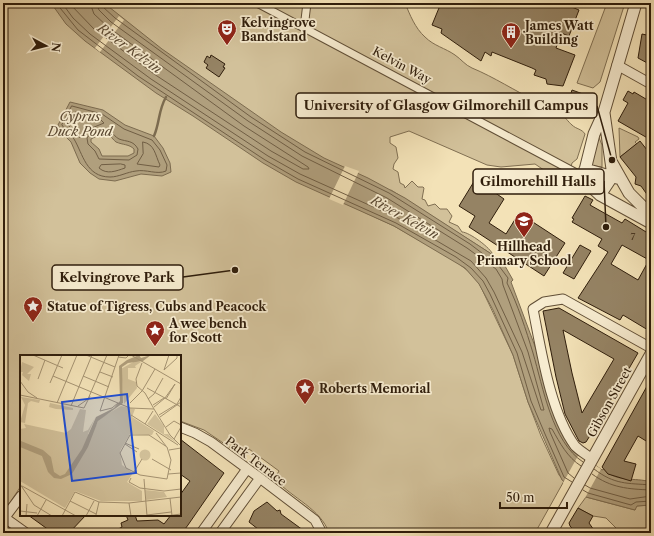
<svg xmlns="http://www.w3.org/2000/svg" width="654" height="536" font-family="'Libre Caslon Text',serif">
<rect width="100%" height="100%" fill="#f3e2b7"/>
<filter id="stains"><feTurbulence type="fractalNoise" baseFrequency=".005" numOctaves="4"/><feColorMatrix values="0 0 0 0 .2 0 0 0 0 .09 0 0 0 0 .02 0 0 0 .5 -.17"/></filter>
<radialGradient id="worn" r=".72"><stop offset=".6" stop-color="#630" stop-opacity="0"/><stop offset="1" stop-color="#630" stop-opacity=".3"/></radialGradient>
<!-- green -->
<path fill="#d2c19a" stroke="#806f52" d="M3 3H405C410 15 415 28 425 37 434 46 445 48 455 55 461 59 465 65 472 68 494 77 515 91 538 102L540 105 541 113 544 114 545 110C556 103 565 119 572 125 576 129 582 129 585 134L577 159 572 163 566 185 535 164 501 167 487 165 409 131 390 137V143L396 147 398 158 394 164 393 169 398 172 400 183 404 185 405 188 412 181 418 187H423L424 188 422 199 425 200 428 206 435 204 440 209H447L452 216 449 222 458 226 462 232C469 232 491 248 493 255L391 190 351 206 394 226 454 260 468 271 479 283 513 355 528 402 541 436 559 475 564 481 535 533H329C321 509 292 498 276 480V476L279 471 249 449 245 453H238L204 430 180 421V356H21V486L9 504 3 506Z
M607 3H625L600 82 593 88 577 83Z
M619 128 638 137 639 139 635 142 637 144 620 157Z
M598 135 602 145V167L588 165Z
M586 497 635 510 636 506 651 505V533L619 531 606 518 593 516 578 508Z"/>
<!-- water -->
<path fill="#b09f7d" stroke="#7c6b4f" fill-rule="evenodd" d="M51 3H104L162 49 281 132 324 158 368 178 405 198 493 255 505 266 513 280 511 282 536 349 556 414 591 462 602 470 604 469C616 483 635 477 651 482V505L637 506 635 510 586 497 562 480 528 402 513 355 493 310 479 284 465 268 394 226 296 182 263 163 193 116 156 93 85 41 66 24Z
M70 102 103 110 125 125 154 136 163 148 170 163 171 172 162 176 141 174 115 181 99 179 90 173 80 163 71 142 62 133 58 125ZM103 133C110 133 111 138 116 142 123 145 129 144 134 149V153L128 156H102L99 149 91 142V139Z"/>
<!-- pier -->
<path fill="#f3e2b7" d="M119 16 124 20 100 52 95 48Z
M345 166 359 171 343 205 329 199Z
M579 454 601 469 585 498 563 483Z"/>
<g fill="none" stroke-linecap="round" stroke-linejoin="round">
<!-- shore -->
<path stroke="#705e44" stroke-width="1" d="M56 3 78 30 138 76 265 160 298 179 396 223 456 257 471 268 483 281 490 294 517 353 531 401 545 434 564 477 572 482
M62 3 73 18 90 34 151 79 268 156 300 174 398 218 471 261 486 278 494 292 522 352 541 410H544L528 352 503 285 502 279 496 269 467 248 387 198 302 156 248 121 111 22 99 10 96 3
M69 3 94 29 154 74 271 151 303 169H309L308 167 244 126 108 27 94 14 90 3
M102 3 103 7 115 18 251 117 305 152 389 193 470 244 499 266 508 278 507 283C518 305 526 330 533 353 543 387 552 442 583 462
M72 106 102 114 124 129 152 140 160 150 167 165 166 171C157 175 146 169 136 171 127 172 119 177 110 177 86 177 83 154 74 139 70 134 65 131 62 125Z
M76 112 100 119 104 123 87 130 80 138 68 125Z
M103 129C112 129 112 135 119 139 127 142 133 140 138 149L137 155 129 160 99 159 95 151 88 144 87 138 90 134Z
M143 142C155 144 155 155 160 165L159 167 137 164 143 154Z
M121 164 125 165V168C116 171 107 175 99 168L101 165Z
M594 469C615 485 627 483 651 485
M592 474C611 488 628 489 651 490
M574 478 568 473 550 432 549 428 552 429C560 443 567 457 581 466
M585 485 590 488 630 499 651 496
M583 490 588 493 631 505 636 502 651 501"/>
<!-- stream -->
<path stroke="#7c6b4f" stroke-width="2.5" d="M154 136C160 122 158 111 166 97"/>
</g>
<!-- building -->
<path fill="#958364" stroke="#2f1d0b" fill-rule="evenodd" d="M441 3H568L567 5 579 10 569 36 561 33 556 48 575 55 563 86 547 84 546 79 534 75 536 70 532 68 492 52 491 56 485 52 481 61 441 33 442 29 432 25Z
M642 34 651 36V65L638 58Z
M211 55 225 64 223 67 225 68 219 77 206 68 208 65 204 62 207 56 210 58Z
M572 90 594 98 589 101 585 114 574 110 577 102 569 99Z
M628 91 633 94 634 92 651 102V140L618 121 628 103 623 100Z
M640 141 651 155V200L641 186 635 184 636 177 620 157Z
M478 175 497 187 494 192 504 199 489 223 506 234 519 213 565 243 544 276 469 227 475 216 459 206Z
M585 196 593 200 590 205 622 223 625 219 651 235V325L648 330 623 315 620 320 578 298 608 252 598 246 602 239 572 222 574 219 572 218ZM622 245 649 260 638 280 611 264Z
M580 245 591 251 574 279 563 273Z
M559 308 638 353 591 434 586 442 583 443 579 441 565 414 556 377 543 311ZM563 330 614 359 582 413 572 373Z
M651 379V444L638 436 624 461 636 464 631 481 608 474 602 467Z
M180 439 224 473 188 525 182 533H111L122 527 121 523 128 520 126 515H135L137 521 158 520 164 524 171 515H180V495L190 481 180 474Z
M267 502 277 511 280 510 281 514 307 533H263L249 522 254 511Z
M578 508 593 516 589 523 596 533H576L570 526 569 523Z
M28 515H86L69 533H53Z"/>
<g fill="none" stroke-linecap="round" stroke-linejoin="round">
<defs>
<path id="pedestrian" d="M257 3 584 177
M304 28 307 3"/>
<path id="minor" d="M617 65 651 84
M180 427 195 433 211 442 260 478 315 520 322 533
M592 459C587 455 580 451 575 446 550 412 541 349 533 309L544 302 563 299 651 348
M5 518 26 533
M3 520 21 496
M201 533 247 469
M220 533 260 478"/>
<path id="tertiary" d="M636 3 604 112 594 134 584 174 587 183 600 195 651 223
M612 163 629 193 651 215
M585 169 617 178
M600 195 610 180 612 169 604 113
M551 533 651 354"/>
</defs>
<!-- pedestrian casing -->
<use href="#pedestrian" stroke="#604e36" stroke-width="9"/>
<!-- minor casing -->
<use href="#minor" stroke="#604e36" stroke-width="11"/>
<!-- tertiary casing -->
<use href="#tertiary" stroke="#604e36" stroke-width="13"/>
<!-- pedestrian -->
<use href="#pedestrian" stroke="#f7ecd0" stroke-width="7"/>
<!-- minor -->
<use href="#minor" stroke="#f7ecd0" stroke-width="9"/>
<!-- tertiary -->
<use href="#tertiary" stroke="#f7ecd0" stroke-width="11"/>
</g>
<!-- icons -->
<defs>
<symbol id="theatre-pin" viewBox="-11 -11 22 30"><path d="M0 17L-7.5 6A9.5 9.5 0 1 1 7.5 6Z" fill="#8f2418" stroke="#f7ecd0"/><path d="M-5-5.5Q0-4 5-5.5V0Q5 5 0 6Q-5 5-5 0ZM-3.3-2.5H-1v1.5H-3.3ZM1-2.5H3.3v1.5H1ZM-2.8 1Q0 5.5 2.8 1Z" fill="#fff"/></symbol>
<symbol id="building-pin" viewBox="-11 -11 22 30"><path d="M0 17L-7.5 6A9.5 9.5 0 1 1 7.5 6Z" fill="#8f2418" stroke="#f7ecd0"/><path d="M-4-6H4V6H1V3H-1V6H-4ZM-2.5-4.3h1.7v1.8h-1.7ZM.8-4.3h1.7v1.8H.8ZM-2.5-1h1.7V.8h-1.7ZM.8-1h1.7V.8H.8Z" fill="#fff"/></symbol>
<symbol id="school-pin" viewBox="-11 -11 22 30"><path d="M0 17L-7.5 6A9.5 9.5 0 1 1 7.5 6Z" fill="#8f2418" stroke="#f7ecd0"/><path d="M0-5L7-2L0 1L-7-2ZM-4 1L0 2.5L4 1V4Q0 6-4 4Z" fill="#fff"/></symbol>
<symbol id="sight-pin" viewBox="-11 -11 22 30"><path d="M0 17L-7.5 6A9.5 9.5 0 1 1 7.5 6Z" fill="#8f2418" stroke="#f7ecd0"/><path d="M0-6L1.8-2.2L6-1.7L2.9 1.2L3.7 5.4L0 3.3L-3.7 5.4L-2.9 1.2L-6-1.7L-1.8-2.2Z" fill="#fff"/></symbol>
</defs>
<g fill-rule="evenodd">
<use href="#theatre-pin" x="216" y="18" width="22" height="30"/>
<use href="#building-pin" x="500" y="21" width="22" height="30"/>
<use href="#school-pin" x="513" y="210" width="22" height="30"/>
<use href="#sight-pin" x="22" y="295" width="22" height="30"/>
<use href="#sight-pin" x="144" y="319" width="22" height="30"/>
<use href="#sight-pin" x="294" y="377" width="22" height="30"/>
</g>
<g text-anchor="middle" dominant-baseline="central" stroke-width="3.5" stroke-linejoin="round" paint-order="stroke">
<!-- number labels -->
<g font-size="10" fill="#483621">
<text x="633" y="236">7</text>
</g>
<!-- poi labels -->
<g font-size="12" font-weight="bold" fill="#2f1d0b" stroke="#f7ecd0" text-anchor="start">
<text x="241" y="22">Kelvingrove<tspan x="241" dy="14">Bandstand</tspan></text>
<text x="525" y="25">James Watt<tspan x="525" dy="14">Building</tspan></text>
<text x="524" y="246" text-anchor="middle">Hillhead<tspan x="524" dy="14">Primary School</tspan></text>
<text x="47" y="306">Statue of Tigress, Cubs and Peacock</text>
<text x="169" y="323">A wee bench<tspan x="169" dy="14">for Scott</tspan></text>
<text x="319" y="388">Roberts Memorial</text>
</g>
<!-- street labels -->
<g font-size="12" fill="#2f1d0b" stroke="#f7ecd0">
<text transform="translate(402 65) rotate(28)">Kelvin Way</text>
<text transform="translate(609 402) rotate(-61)">Gibson Street</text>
<text transform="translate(256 461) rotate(37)">Park Terrace</text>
</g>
<!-- water labels -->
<g font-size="13" font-style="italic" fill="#5c4a33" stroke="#f7ecd0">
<text transform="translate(130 48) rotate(36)">River Kelvin</text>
<text x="80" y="116">Cyprus<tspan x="80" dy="15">Duck Pond</tspan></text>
<text transform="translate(405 217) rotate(29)">River Kelvin</text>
</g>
</g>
<!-- overview -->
<g transform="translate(20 355)">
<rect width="161" height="161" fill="#f3e2b7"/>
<path d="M115 6 121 7 115 11 116 13H108V24L116 27 117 33 104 49 101 14ZM2 7 14 12 7 19H11L9 26 2 20 3 17H0ZM1 42 20 45 19 48 11 46 8 48 5 68 0 67 5 50ZM30 48 53 53V55L36 54 29 52ZM101 51 115 54 112 62 134 76 132 80 110 79 100 96 102 110 113 118 107 127 122 136V146H81L55 136 45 153 0 126V74L6 73 4 69 46 78 51 74 60 54 66 55 63 77 68 75 75 63 68 79 71 81 79 64ZM135 59 144 71V79H148L157 88 127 69ZM119.5 100a5.5 5.5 0 1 1 11 0a5.5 5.5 0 1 1-11 0ZM125 135 144 137 147 142 126 145Z" fill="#d2c19a"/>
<path d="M119 0 121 3 131 0 123 6 108 8 102 12 103 48 78 66 68 92 52 119 41 124 34 123 28 117 22 101 0 92 1 86 23 95 31 102 34 117 40 121 45 119 62 94 76 62 94 53 100 46 99 11 107 5Z" fill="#b09f7d"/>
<path fill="none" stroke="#a59372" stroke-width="1" d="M13 0 43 13M66 0 95 12M111 0 161 29M149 0 144 15 157 3V0M98 2 106 3 109 0M122 8 116 24 117 31 125 38 134 54M80 17 93 22M33 21 110 53 134 54 150 80 161 91M63 21 89 32M18 24 25 5M0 26 8 37 17 43M30 28 42 0M127 33 161 52M0 40 64 53 70 41M128 44 134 39 143 23M37 48 57 0M98 48 92 53 80 56 99 0M110 48 122 36 135 14M133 50 144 43M51 51 72 0M58 51 68 44 87 0M134 52 145 43 155 29 146 44M111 60 158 90M139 60 157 49 161 42M140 62 161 47M125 69 133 56M146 72 154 66 161 70M136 78 146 91M154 84 161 72M105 88 119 94M105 89 117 97M149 95 161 93M132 104 151 115M114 117 122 104M148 119 151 105 147 92 129 80H110L100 98 106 113 120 120 147 124 148 119 161 118M111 123 109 127 120 133 144 136 161 134M124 124 127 161M0 129 14 150 32 161M2 131 56 161M150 143 152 161M50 146 76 159M109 148 111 161M0 156 17 158M76 160 79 147M127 160 151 157M6 161 7 149M17 161 26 145M42 161 55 137 79 147 109 148 161 142M66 161 74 146M146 161 161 159"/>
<path fill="#1d4ed8" fill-opacity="0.15" stroke="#1d4ed8" stroke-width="2" d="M107 39 116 118 52 126 42 47Z"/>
<rect width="161" height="161" fill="none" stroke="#2f1d0b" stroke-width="2"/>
</g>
<!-- callouts -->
<path fill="none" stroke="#2f1d0b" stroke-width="1.5" d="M612 160L597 106M606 227L604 181M235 270L183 277"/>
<g fill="#2f1d0b" stroke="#f7ecd0" stroke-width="1.5">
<circle cx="612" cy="160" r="4"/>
<circle cx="606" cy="227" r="4"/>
<circle cx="235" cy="270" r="4"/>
</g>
<g fill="#f7ecd0" stroke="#2f1d0b" stroke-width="1.5">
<rect x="296" y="93" width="301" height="25" rx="4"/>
<rect x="473" y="169" width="131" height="25" rx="4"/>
<rect x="52" y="265" width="131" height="25" rx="4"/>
</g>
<g font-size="13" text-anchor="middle" font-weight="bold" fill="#2f1d0b">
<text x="446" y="110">University of Glasgow Gilmorehill Campus</text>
<text x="538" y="186">Gilmorehill Halls</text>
<text x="117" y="282">Kelvingrove Park</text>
</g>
<!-- margin -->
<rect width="654" height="536" fill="none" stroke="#f3e2b7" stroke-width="16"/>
<rect x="4" y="4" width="646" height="528" fill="none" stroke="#2f1d0b" stroke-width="2"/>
<rect x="8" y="8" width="638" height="520" fill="none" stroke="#2f1d0b"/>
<!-- north arrow -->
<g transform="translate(46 46) rotate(97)" stroke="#f7ecd0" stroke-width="3" paint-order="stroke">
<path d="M0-3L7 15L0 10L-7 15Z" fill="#2f1d0b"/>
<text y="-6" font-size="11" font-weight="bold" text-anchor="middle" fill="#2f1d0b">N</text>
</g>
<!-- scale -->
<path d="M500 502v6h67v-6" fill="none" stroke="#2f1d0b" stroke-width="2"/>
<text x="506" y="502" font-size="12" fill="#2f1d0b" stroke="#f7ecd0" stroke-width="3" paint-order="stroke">50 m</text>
<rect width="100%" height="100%" filter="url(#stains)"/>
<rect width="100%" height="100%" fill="url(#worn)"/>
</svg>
